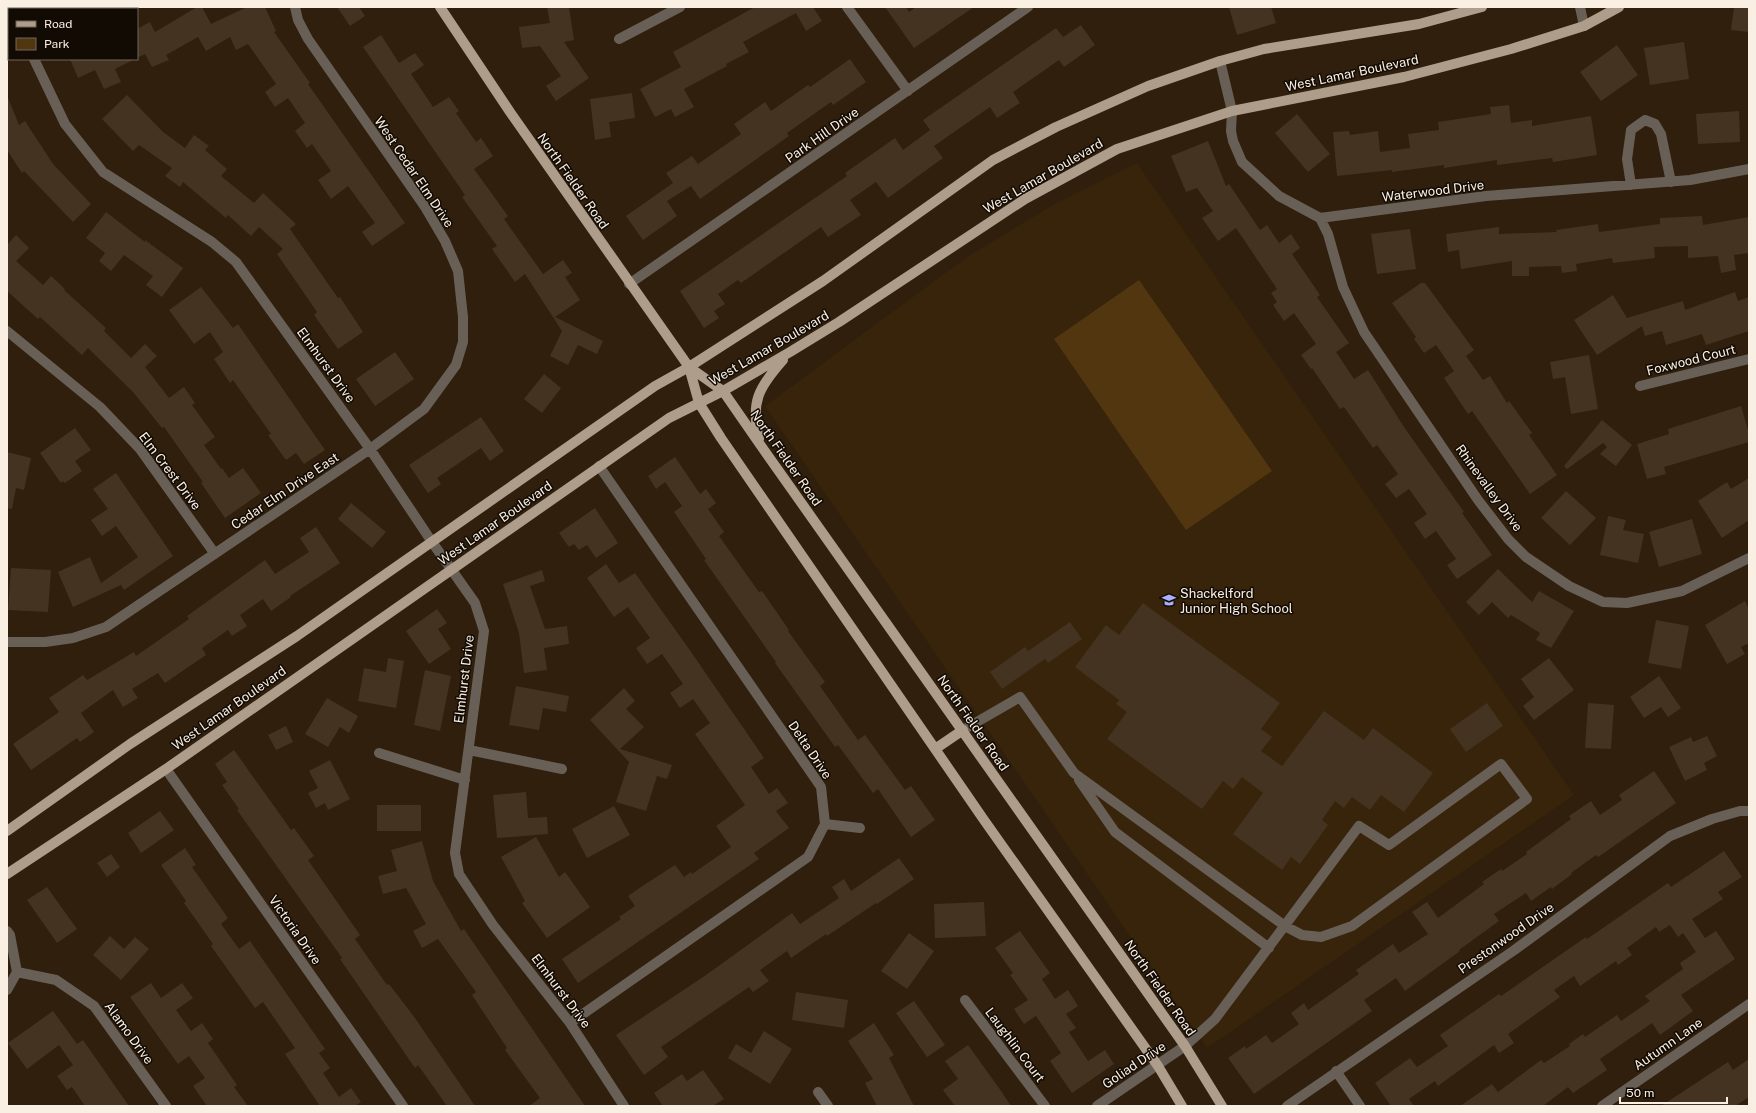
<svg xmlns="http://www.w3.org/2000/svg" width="1756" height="1113" font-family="'Public Sans',sans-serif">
<rect width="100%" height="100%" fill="#2f1f0c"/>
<!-- built -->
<path fill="#38240a" d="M1137 163 1574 795 1207 1048 765 406 967 257 1053 205Z"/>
<!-- green -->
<path fill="#523610" d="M1139 280 1272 471 1186 530 1054 339Z"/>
<!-- building -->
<path fill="#443320" d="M197 7H202L211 24 247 7H265L276 31 274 32 310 83 308 84 405 223 372 246 362 232 375 223 348 186 331 199 318 180 331 171 312 144 307 148 295 131 305 123 288 98 275 107 265 92 276 84 248 44 236 50 230 37 206 51 198 37 166 55 169 60 152 67 145 54 137 58V29L150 22 155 32Z
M337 7H359L365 16 350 26Z
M547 7H569L574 40 564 42 589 78 556 101 546 86 561 76 540 46 522 48 519 27 550 23Z
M755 7H813L822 21 806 31 796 13 743 42 749 52 726 64 727 66 684 89 694 107 675 117 671 109 655 117 640 89 681 67 673 52Z
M885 7H906L909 12 916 7H974L914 48Z
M1229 7H1271L1276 23 1237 35Z
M1734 7H1749V32L1731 30Z
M1081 25 1095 45 1064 67 1059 60 1013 92 1020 103 997 118 990 107 934 146 943 158 888 198 876 182 850 200 861 215 828 237 821 227 741 283 738 280 718 294 725 304 714 311 719 318 704 328 680 291 847 176 845 173 895 138 903 150 930 130 923 120 1056 28 1063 37Z
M381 35 399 63 415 53 424 65 411 74 433 107 449 97 459 111 456 113 476 142 481 138 493 156 474 169 508 216 504 219 543 274 563 260 572 273 565 277 580 300 555 317 603 341 597 354 578 345 568 365 550 356 562 331 525 274 515 282 492 249 497 246 462 197 465 195 363 47Z
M1684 42 1689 79 1650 85 1644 48Z
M1617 45 1638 75 1601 101 1580 72Z
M70 59H135L115 69 121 82 104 89 95 70 78 78Z
M850 59 866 82 833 105 831 102 787 133 789 136 700 199 691 186 667 201 677 216 643 240 626 216 673 183 666 173 692 156 698 164 741 134 734 124 765 102 771 111 808 85 810 87Z
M632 93 635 118 609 122 611 137 595 140 590 99Z
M7 95 19 125 25 121 53 164 91 204 73 222 24 171 22 173 7 150Z
M127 95 163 132 185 148 194 135 209 146 205 150 227 169 221 176 254 203 263 193 296 224 290 229 338 298 340 297 363 332 338 349 314 315 317 312 277 254 283 249 259 227 251 236 228 215 226 218 183 182 180 187 165 176 172 168 139 145 133 151 102 119Z
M1509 105 1511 123 1532 120V126L1591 116 1597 155 1553 162 1552 158 1497 165V160L1444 168V165L1392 172V170L1337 176 1333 132 1349 131 1350 135 1378 131 1380 152 1410 148 1408 134 1439 130 1438 122 1491 114 1490 107Z
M1739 111 1740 142 1698 144 1696 114Z
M1297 114 1330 154 1308 172 1275 133Z
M1208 141 1226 186 1229 184 1260 230 1267 225 1279 243 1291 234 1300 248 1292 254 1320 295 1317 297 1349 343 1336 352 1354 379 1368 370 1404 427 1464 512 1462 513 1492 555 1457 579 1447 565 1456 559 1436 531 1425 539 1414 523 1427 514 1409 489 1396 498 1385 484 1398 474 1377 445 1373 448 1344 407 1340 409 1312 368 1311 369 1301 355 1316 344 1294 313 1284 321 1273 305 1277 302 1271 293 1277 289 1236 228 1218 241 1202 218 1213 211 1197 188 1186 192 1171 156Z
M106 212 145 242V240L183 268 162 297 146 285 153 276 124 255 111 271 99 261 105 253 86 238Z
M1702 216 1703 225 1749 217V253L1734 255 1736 270 1721 273 1718 256 1688 258V246L1654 247 1655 258 1613 263 1612 258 1576 264 1577 271 1562 273 1561 266 1529 267V276H1512V261L1461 269 1459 250 1448 252 1446 234 1499 227V234L1557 232 1556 230 1598 224 1599 232 1660 224V218Z
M1410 229 1416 269 1377 274 1371 234Z
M16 235 29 248 16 261 43 285 51 276 65 289 64 290 106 328 104 331 131 358 145 344 157 356 145 367 169 398 184 387 195 403 192 405 215 437 204 445 221 469 222 468 229 478 243 468 261 493 225 518 201 483 203 482 164 427 162 428 133 392 88 348 82 355 40 317 38 319 7 291V245Z
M1421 283H1425L1474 350 1466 356 1483 380 1490 376 1507 403 1509 401 1532 433 1529 435 1557 475 1530 494 1472 411 1468 414 1444 378 1454 371 1436 345 1424 353 1414 339 1416 337 1392 303Z
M201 287 233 328 238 324 325 450 304 464 296 453 286 460 268 435 271 434 233 380 230 383 214 359 223 352 210 332 194 344 169 310Z
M1735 292 1738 301 1749 297V331L1706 345 1702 334 1666 345 1662 331 1645 336 1642 326 1597 355 1574 320 1613 295 1627 318 1683 301 1685 310Z
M395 352 414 379 375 406 356 379Z
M1589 355 1598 409 1571 414 1565 377 1553 379 1550 362Z
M544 374 561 388 542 413 524 399Z
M1741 406 1749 433V442L1664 467 1666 474 1647 479 1637 444 1669 434 1668 429Z
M481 417 504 451 490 461 481 448 437 478 441 484 428 493 409 465Z
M1602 420 1632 445 1616 466 1600 454 1607 447 1603 443 1567 469 1564 466Z
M75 428 91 450 75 461 82 471 65 483 63 481 61 483 40 453Z
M7 452 31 458 24 490 16 488 12 509 7 508Z
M675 457 700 494 706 489 716 503 708 509 724 532 719 536 759 592 762 591 789 630 788 631 825 682 820 686 858 740 865 735 905 790 911 786 935 820 911 837 878 789 873 793 838 745 835 747 775 663 776 662 704 560 706 559 674 512 682 506 665 482 656 489 648 476Z
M116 473 173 556 124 590 121 585 73 607 58 572 90 557 101 583 138 557 116 526 102 536 91 520 108 509 93 489Z
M1749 478V520L1722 538 1698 501 1727 482 1731 489Z
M1566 491 1596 518 1570 545 1541 518Z
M351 503 386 532 372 548 338 519Z
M595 508 618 543 596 558 587 545 579 550 574 544 569 547 559 533Z
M1608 516 1626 520 1623 530 1644 534 1638 563 1600 555Z
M1692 519 1702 554 1659 567 1649 532Z
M316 527 340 563 290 596 291 597 271 611 263 599 240 615 247 626 232 636 228 630 202 648 206 655 165 683 158 673 132 689 138 698 123 707 113 690 81 713 94 732 80 742 77 738 31 770 13 744 59 712 49 698 83 675 87 680 134 652 136 656 189 619 187 616 265 560 275 574 309 552 300 538Z
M606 564 619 583 635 573 689 649 764 758 751 767 769 794 777 788 788 803 776 811 789 828 754 853 759 859 578 983 562 959 621 919 619 917 635 906 628 896 644 885 675 865 684 877 691 872 692 874 731 847 716 826 745 805 695 734 710 723 693 699 680 708 670 693 683 684 662 654 647 664 636 648 650 638 628 607 614 617 587 578Z
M11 568 51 570 48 612 8 610Z
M1498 569 1532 602 1539 591 1574 611 1551 648 1536 640 1540 633 1511 615 1508 618 1492 602 1479 615 1466 602Z
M542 570 545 581 530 586 545 629 567 626 569 644 544 648 547 670 524 673 519 633 503 584Z
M1745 601 1749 609V643L1741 647 1745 654 1727 664 1705 625Z
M1143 603 1280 703 1261 729 1272 737 1261 751 1282 766 1324 711 1364 740 1373 728 1433 773 1404 812 1381 795 1370 810 1352 797 1344 808 1335 801 1322 820 1328 825 1300 864 1291 857 1282 870 1233 834 1263 793 1242 777 1233 789 1223 781 1202 809 1107 739 1127 712 1116 704 1119 700 1075 667 1106 625 1119 635Z
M437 609 447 623 438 629 451 649 429 664 406 631Z
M1656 620 1689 626 1681 669 1648 663Z
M1070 622 1082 639 1048 663 1045 659 1002 689 990 672 1025 647 1028 651Z
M388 658 404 661 396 708 358 701 364 668 386 672Z
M1549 658 1574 690 1534 720 1523 706 1534 697 1521 679Z
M425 670 451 676 440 731 414 725Z
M1659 676 1681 708 1668 717 1661 707 1644 718 1630 697Z
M516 686 569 696 566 712 543 708 539 730 509 725Z
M624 688 635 701 626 709 644 727 620 749 672 765 667 779 657 776 646 811 616 802 629 762 590 720Z
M327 698 358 716 349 733 340 727 328 747 305 734Z
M1487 703 1503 726 1466 752 1450 729Z
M1588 703 1614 705 1611 749 1585 748Z
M286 726 293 742 276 750 268 735Z
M1707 736 1717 756 1704 763 1707 770 1685 781 1669 747 1691 737 1693 742Z
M234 750 291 830 294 828 314 856 308 860 360 935 355 939 387 985 389 984 415 1018 475 1106H447L418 1065 415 1068 340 959 342 958 237 810 239 809 222 785 227 782 215 764Z
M330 760 350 799 328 810 325 803 316 808 308 793 318 788 309 771Z
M1654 771 1676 803 1598 857 1596 855 1571 873 1572 874 1552 889 1551 887 1531 901 1526 893 1494 914 1499 921 1459 950 1460 951 1405 991 1396 978 1364 1000 1372 1011 1254 1094 1228 1058 1245 1046 1246 1049 1266 1035 1272 1043 1299 1024 1291 1013 1304 1003 1308 1010 1359 974 1356 970 1393 944 1399 953 1428 934 1412 912 1427 902 1438 918 1484 884 1482 882 1501 869 1502 871 1527 854 1526 852 1571 819 1569 816 1591 801 1600 815 1622 800 1619 795Z
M526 792 528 818 547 817 548 834 497 838 493 795Z
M377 805H421V831H377Z
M614 806 630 835 587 858 572 829Z
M160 811 174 830 141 853 128 833Z
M536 837 559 877 565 872 590 907 547 938 522 903 525 901 501 857Z
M422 841 433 881 461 931 464 929 585 1106H529L540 1098 505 1050 507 1048 472 995 476 992 438 939 422 948 413 931 426 924 406 888 383 894 378 876 397 871 391 850Z
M185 848 196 865 192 867 228 918 221 924 239 949 250 941 325 1049 319 1053 330 1068 323 1073 339 1097 351 1088 361 1102 355 1106H320L285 1054 295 1048 263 1002 255 1008 211 946 213 944 184 903 186 901 161 865Z
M1724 851 1742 877 1718 892 1723 899 1692 919 1705 938 1716 931 1735 959 1681 995 1693 1011 1660 1035 1652 1023 1600 1059 1607 1070 1573 1093 1568 1087 1543 1106H1460L1492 1084 1498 1092 1541 1060 1544 1063 1570 1046 1569 1044 1583 1034 1585 1037 1617 1015 1621 1021 1650 1001 1645 996 1683 969 1680 963 1696 952 1683 933 1678 937 1670 925 1659 932 1656 927 1627 948 1632 955 1618 965 1616 961 1580 986 1574 976 1554 990 1560 997 1508 1034 1514 1043 1499 1053 1494 1045 1438 1086 1435 1081 1409 1099 1414 1106H1391L1375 1083 1410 1058 1417 1067 1448 1046 1440 1035 1499 994 1501 996 1586 937 1587 939 1668 883 1671 887Z
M111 854 120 867 107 877 97 863Z
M899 858 914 879 877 904 876 903 827 936 826 934 791 958 787 951 760 970 769 981 753 992 749 987 661 1047 668 1057 644 1075 616 1035 706 975 792 913 800 924 839 898 832 887 844 879 851 891Z
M47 887 77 929 57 943 27 900Z
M984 902 986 936 935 938 934 904Z
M1020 931 1050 973 1042 979 1055 999 1068 990 1078 1006 1066 1014 1076 1028 1069 1032 1088 1061 1105 1050 1114 1064 1072 1093 1050 1061 1061 1053 1036 1016 1024 1024 1014 1009 1028 1000 1010 975 1013 973 995 948Z
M909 933 934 951 907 989 881 971Z
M110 936 124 949 135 937 149 949 121 980 93 955Z
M151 983 161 998 182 983 193 998 176 1010 191 1031 202 1023 213 1039 208 1043 237 1085 234 1087 248 1106H207L193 1086 205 1078 189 1056 178 1064 130 997Z
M796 992 848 1000 844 1028 792 1020Z
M914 1001 945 1045 927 1057 896 1013Z
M53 1011 77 1044 83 1040 129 1106H85L72 1087 67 1090 57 1076 73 1065 59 1045 27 1069 8 1043Z
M874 1023 894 1055 889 1058 914 1106H877L865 1083 873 1079 848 1041Z
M764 1031 792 1049 770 1084 728 1058 736 1044 751 1053Z
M968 1045 999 1088 1011 1106H955L943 1090 958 1079 945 1061Z
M1749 1059V1097L1735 1106H1661L1728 1062 1733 1070Z
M703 1070 724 1099 713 1106H663L654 1093 682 1074 687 1081Z"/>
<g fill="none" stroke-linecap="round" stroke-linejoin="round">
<!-- minor -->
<path stroke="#686057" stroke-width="10" d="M847 7 908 91
M1580 7 1584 26
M86 9 92 7
M7 36H9
M619 39 680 7
M34 59 65 124 103 172 212 242 236 262 370 449 432 542 475 603 484 631 455 853 459 874 493 925 570 1023 624 1106
M1220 61 1232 111 1231 131 1233 141 1242 162 1279 196 1320 218 1486 196 1690 180 1749 169
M1631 185 1627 159 1631 130 1645 120 1655 124 1661 134 1671 182
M1320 218 1328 234 1343 287 1364 332 1478 500 1508 539 1526 557 1569 586 1603 602 1627 603 1682 591 1749 558
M629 284 1028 7
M7 331 100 407 140 449 215 554
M1640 386 1749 359
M7 642H45L73 638 106 627 370 449 424 409 456 365 463 342V317L458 271 445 241 425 207 308 39 298 20 295 7
M963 730 1020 697 1074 773 1285 926 1302 935 1321 937 1352 926 1527 799 1501 764 1389 845 1359 826 1215 1019 1185 1046 1097 1106
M469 750 562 769
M379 753 465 780
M166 769 403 1106
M1079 780 1115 832 1269 948
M825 824 860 828
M7 931 10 935 17 972 7 990
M17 972 56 980 94 1006 166 1106
M965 1000 1045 1106
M570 1023 808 857 825 824 821 787 599 466
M1336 1071 1360 1106
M818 1092 828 1106
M1287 1106 1513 951 1670 836 1712 819 1740 811H1749
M1602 1106 1749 1004"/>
<!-- major -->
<path stroke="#ae9d8a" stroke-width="10" d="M440 7 510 112 689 367 723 391 759 443 1185 1046 1222 1106
M689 367 699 403 721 438 984 820 1158 1066 1182 1106
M759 439C750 402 759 387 783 360
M935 749 963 730
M7 831 130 744 297 636 655 386 689 367 823 281 993 160 1056 127 1148 86 1220 61 1264 49 1419 24 1482 7
M7 874 166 769 669 418 723 391 790 352 839 322 1025 199 1117 149 1232 111 1404 77 1511 49 1584 26 1619 7"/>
</g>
<!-- icons -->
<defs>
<symbol id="school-bare" viewBox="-9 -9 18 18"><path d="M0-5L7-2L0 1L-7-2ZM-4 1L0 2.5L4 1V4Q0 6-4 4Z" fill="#aab0fb" stroke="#120b04" stroke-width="2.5" paint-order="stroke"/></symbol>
</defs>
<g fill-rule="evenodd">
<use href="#school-bare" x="1159" y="590" width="20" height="20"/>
</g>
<g text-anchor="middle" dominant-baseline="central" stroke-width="3" stroke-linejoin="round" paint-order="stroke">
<!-- street labels -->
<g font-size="13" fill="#faefe3" stroke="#120b04">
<text transform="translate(1352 73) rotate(-12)">West Lamar Boulevard</text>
<text transform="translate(822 135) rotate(-35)">Park Hill Drive</text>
<text transform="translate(414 172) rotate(56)">West Cedar Elm Drive</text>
<text transform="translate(1043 176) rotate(-30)">West Lamar Boulevard</text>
<text transform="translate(573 181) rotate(55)">North Fielder Road</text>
<text transform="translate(1433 191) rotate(-7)">Waterwood Drive</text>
<text transform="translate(769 348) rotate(-30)">West Lamar Boulevard</text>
<text transform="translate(1691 360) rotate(-14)">Foxwood Court</text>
<text transform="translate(326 365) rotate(54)">Elmhurst Drive</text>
<text transform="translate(786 458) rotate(55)">North Fielder Road</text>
<text transform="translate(170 471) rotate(53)">Elm Crest Drive</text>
<text transform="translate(1489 488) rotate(54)">Rhinevalley Drive</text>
<text transform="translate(285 491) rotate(-34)">Cedar Elm Drive East</text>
<text transform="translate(495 523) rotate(-35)">West Lamar Boulevard</text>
<text transform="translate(464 679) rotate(-83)">Elmhurst Drive</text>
<text transform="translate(229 708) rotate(-35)">West Lamar Boulevard</text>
<text transform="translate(973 723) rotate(55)">North Fielder Road</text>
<text transform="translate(810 750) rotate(56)">Delta Drive</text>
<text transform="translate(295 930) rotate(55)">Victoria Drive</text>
<text transform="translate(1506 938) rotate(-35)">Prestonwood Drive</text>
<text transform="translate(1160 988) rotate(55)">North Fielder Road</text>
<text transform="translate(561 991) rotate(53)">Elmhurst Drive</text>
<text transform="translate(129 1033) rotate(54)">Alamo Drive</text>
<text transform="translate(1668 1044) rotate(-35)">Autumn Lane</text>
<text transform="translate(1015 1045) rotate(53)">Laughlin Court</text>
<text transform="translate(1134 1065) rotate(-34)">Goliad Drive</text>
</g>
<!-- poi labels -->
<g font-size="13" fill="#faefe3" stroke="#120b04" text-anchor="start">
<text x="1180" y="593">Shackelford<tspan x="1180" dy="15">Junior High School</tspan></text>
</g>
</g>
<!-- border -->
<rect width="1756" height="1113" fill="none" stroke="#faefe3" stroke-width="16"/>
<!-- legend -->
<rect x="8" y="8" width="130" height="52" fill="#120b04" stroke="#6f665d"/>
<rect x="16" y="21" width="20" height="6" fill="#ae9d8a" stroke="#6f665d"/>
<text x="44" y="28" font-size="12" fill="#faefe3">Road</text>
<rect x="16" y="38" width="20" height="12" fill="#523610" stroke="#6f665d"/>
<text x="44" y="48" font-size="12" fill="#faefe3">Park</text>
<!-- scale -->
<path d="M1620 1097v6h107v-6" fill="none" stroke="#faefe3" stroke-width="2"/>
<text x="1626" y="1097" font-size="12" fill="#faefe3" stroke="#120b04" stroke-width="3" paint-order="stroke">50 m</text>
</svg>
